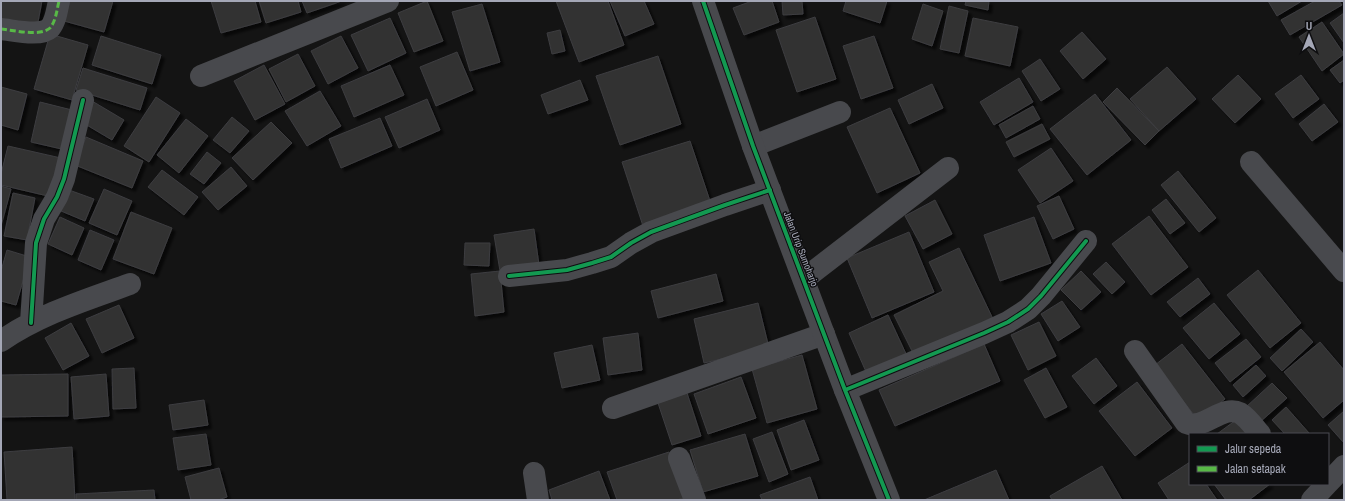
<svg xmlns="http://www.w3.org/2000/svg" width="1345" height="501" font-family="'Archivo Narrow',sans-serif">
<defs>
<filter id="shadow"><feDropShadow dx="3.5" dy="3.5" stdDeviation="1" flood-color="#0009"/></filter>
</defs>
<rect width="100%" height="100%" fill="#141414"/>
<!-- building -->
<path fill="#323233" stroke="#3d3d40" filter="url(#shadow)" d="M1 1H42L37 27 1 20Z
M70 1H113L104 32 64 21Z
M211 1H255L261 22 221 33Z
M259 1H298L301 12 266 23Z
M302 1H342L307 13Z
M427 1 443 41 414 52 398 13Z
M556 1H608L624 45 579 62Z
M610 1H644L654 24 625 36Z
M752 1H772L779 22 744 35 733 8Z
M782 1H802L803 14 783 15Z
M846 1H887L880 23 843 11Z
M966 1H989L988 10 965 5Z
M1268 1H1302L1277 16Z
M1315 1H1339L1342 5 1290 35 1281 20Z
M482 4 500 62 470 71 452 12Z
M923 4 943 11 932 46 912 39Z
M949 6 968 11 959 53 940 49Z
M1344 13V43L1330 23Z
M815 17 836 79 797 92 776 30Z
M390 18 406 53 368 71 351 35Z
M973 18 1018 27 1010 66 965 56Z
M1322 22 1344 54 1322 71 1299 37Z
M560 30 565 51 552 54 547 33Z
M1082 32 1106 59 1083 79 1060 51Z
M50 34 88 45 72 100 34 89Z
M101 36 161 55 152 84 92 65Z
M341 36 358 68 328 84 311 51Z
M874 36 893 88 861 99 843 46Z
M457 52 473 90 436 106 420 67Z
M298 54 315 86 286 102 269 69Z
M658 56 681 124 620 145 596 76Z
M1040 59 1060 89 1041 101 1022 71Z
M1344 60V80L1340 83 1330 70Z
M264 65 285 104 255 120 234 81Z
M390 65 404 95 354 117 341 86Z
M1167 67 1196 99 1159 131 1130 99Z
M83 68 147 88 140 110 76 90Z
M1238 75 1261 99 1235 123 1212 99Z
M1301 75 1319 99 1293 118 1275 94Z
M1019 78 1033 102 994 125 980 102Z
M580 80 588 100 548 114 541 95Z
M932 84 943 108 909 124 898 100Z
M1 87 27 94 18 130 1 125Z
M1117 88 1159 131 1145 145 1103 102Z
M320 91 341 126 307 146 285 111Z
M1095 94 1131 140 1087 175 1050 129Z
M156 97 180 113 149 162 124 146Z
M427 99 440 130 399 148 385 117Z
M92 101 124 120 112 140 80 121Z
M40 102 76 111 66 150 31 142Z
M1324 104 1338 122 1312 141 1299 124Z
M1033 106 1040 119 1006 138 999 125Z
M890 108 920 173 877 193 847 127Z
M232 117 249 131 230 153 213 140Z
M380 118 392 146 341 168 329 139Z
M186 119 208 136 179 173 157 155Z
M271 122 292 143 253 180 232 158Z
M1042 124 1050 139 1014 157 1006 142Z
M86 137 143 161 132 188 75 165Z
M690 141 711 204 643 226 622 162Z
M8 146 61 158 52 197 1 185V174Z
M1051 148 1073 181 1040 203 1018 170Z
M207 152 221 163 204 184 190 174Z
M231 167 247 186 218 210 202 192Z
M162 170 198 197 184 215 148 187Z
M1178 171 1216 218 1199 232 1161 185Z
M1 186 11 189 1 226Z
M104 189 132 201 117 235 89 223Z
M69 190 94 199 85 221 61 211Z
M13 193 35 198 27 240 4 236Z
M1059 196 1074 229 1053 239 1037 206Z
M1166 199 1185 223 1170 234 1152 210Z
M935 200 952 234 923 249 905 216Z
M131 212 172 228 154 274 113 259Z
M1149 216 1188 267 1151 295 1112 244Z
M60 217 84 228 72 255 48 244Z
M1034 217 1051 263 1000 281 984 235Z
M534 229 539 265 500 271 494 235Z
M90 230 114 240 101 270 78 260Z
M909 232 934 292 872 318 847 258Z
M465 243H490L489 266 464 265Z
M959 248 993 319 914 355 894 315 943 291 929 262Z
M7 250 30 257 16 305 1 301V271Z
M1106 262 1125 282 1112 294 1093 274Z
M1258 270 1301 323 1270 348 1227 295Z
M500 271 504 312 475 316 471 274Z
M1081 271 1101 292 1081 310 1061 290Z
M716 274 723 301 658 318 651 291Z
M1198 278 1210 294 1180 317 1167 302Z
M1062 301 1080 327 1058 341 1041 314Z
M758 303 769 348 704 363 694 319Z
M1214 303 1240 334 1209 359 1183 328Z
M119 305 134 338 102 353 86 319Z
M888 315 907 356 867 374 849 333Z
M1039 322 1056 356 1028 370 1011 335Z
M71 323 89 356 63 370 45 338Z
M1301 329 1313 342 1282 371 1270 358Z
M638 333 642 370 608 375 603 338Z
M1246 339 1261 357 1230 382 1215 363Z
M1320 342 1344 370V400L1323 418 1284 372Z
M984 344 1000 381 895 426 879 390Z
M1182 344 1225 399 1198 420 1155 365Z
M592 345 600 380 562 388 554 353Z
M802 355 817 409 767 423 752 369Z
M1096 358 1117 386 1094 404 1072 376Z
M1256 365 1266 376 1243 397 1233 385Z
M134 368 136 408 113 409 112 369Z
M1046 368 1067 407 1045 418 1024 380Z
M68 374V416L1 417V375Z
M106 374 109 416 74 419 71 377Z
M741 377 756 418 708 434 694 394Z
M1137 382 1172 428 1135 456 1099 411Z
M1272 383 1287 398 1260 422 1246 407Z
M687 393 701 436 672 445 658 403Z
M204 400 208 425 173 430 169 405Z
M1286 407 1309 433 1308 434H1285L1272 420Z
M1344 411V443L1328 425Z
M804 420 819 460 791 470 777 430Z
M1236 420 1247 434H1217Z
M772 432 788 474 769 482 753 439Z
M206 434 211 465 178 470 173 438Z
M745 434 758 476 703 492 690 450Z
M72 447 75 500H7L4 452Z
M669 452 684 498 677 500H617L607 472Z
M1190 462V484H1206L1217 500H1169L1158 483Z
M1102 466 1122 500H1052L1050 496Z
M219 468 227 497 218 500H191L185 477Z
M996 470 1009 500H924Z
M599 471 610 500H552L549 490Z
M810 477 818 500H762L760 495Z
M1214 484H1270L1249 500H1226Z
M154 490 155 500H76V494Z"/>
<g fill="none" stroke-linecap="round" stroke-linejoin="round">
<!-- minor -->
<path stroke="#48494d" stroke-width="22" d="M1 29C13 30 40 37 50 28 56 21 57 9 59 1
M201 76 388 1
M753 146 840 112
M1251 162 1344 271
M509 276 567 270 592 263 611 257 631 243 651 232 725 205 770 190
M804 279 948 168
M31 323 36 243 44 219 57 197 64 179 83 100
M1 341C40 314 86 300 130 284
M1135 351 1186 423C1204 431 1222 404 1240 413 1248 418 1254 427 1260 434
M845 390 984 333 1008 322 1028 309 1041 296 1086 241
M613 408 824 334
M679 458 695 500
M534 473 538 500
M1328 483 1344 466
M1312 500 1327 484"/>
<!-- tertiary -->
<path stroke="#48494d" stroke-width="22" d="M703 1 753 146 845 390 889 500"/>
<!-- quiet -->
<path stroke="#58b947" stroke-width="3" stroke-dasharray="6 3" stroke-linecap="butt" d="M1 29C13 30 40 37 50 28 56 21 57 9 59 1"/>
<defs>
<path id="cycleway" d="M703 1 753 146 845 390 889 500
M509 276 567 270 592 263 611 257 631 243 651 232 725 205 770 190
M31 323 36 243 44 219 57 197 64 179 83 100
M845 390 984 333 1008 322 1028 309 1041 296 1086 241"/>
</defs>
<!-- cycleway casing -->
<use href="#cycleway" stroke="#0e0e10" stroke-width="6"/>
<!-- cycleway -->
<use href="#cycleway" stroke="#139951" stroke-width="4"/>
</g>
<g text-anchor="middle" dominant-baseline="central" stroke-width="3" stroke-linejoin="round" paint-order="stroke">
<!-- street labels -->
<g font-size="10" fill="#a4a7b6" stroke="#0e0e10">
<text transform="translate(801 249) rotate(69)">Jalan Urip Sumoharjo</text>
</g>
</g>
<!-- border -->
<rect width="1345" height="501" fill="none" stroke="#a4a7b6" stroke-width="4"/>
<!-- legend -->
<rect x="1189" y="433" width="140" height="52" fill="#0e0e10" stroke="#4a4b52"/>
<rect x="1197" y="446" width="20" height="6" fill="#139951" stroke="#4a4b52"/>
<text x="1225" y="453" font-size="12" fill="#a4a7b6">Jalur sepeda</text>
<rect x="1197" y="466" width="20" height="6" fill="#58b947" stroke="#4a4b52"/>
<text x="1225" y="473" font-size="12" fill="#a4a7b6">Jalan setapak</text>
<!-- north arrow -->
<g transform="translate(1309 36)" stroke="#0e0e10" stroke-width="3" paint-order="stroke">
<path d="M0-3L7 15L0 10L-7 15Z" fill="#a4a7b6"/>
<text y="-6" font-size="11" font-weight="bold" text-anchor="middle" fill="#a4a7b6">U</text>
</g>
</svg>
